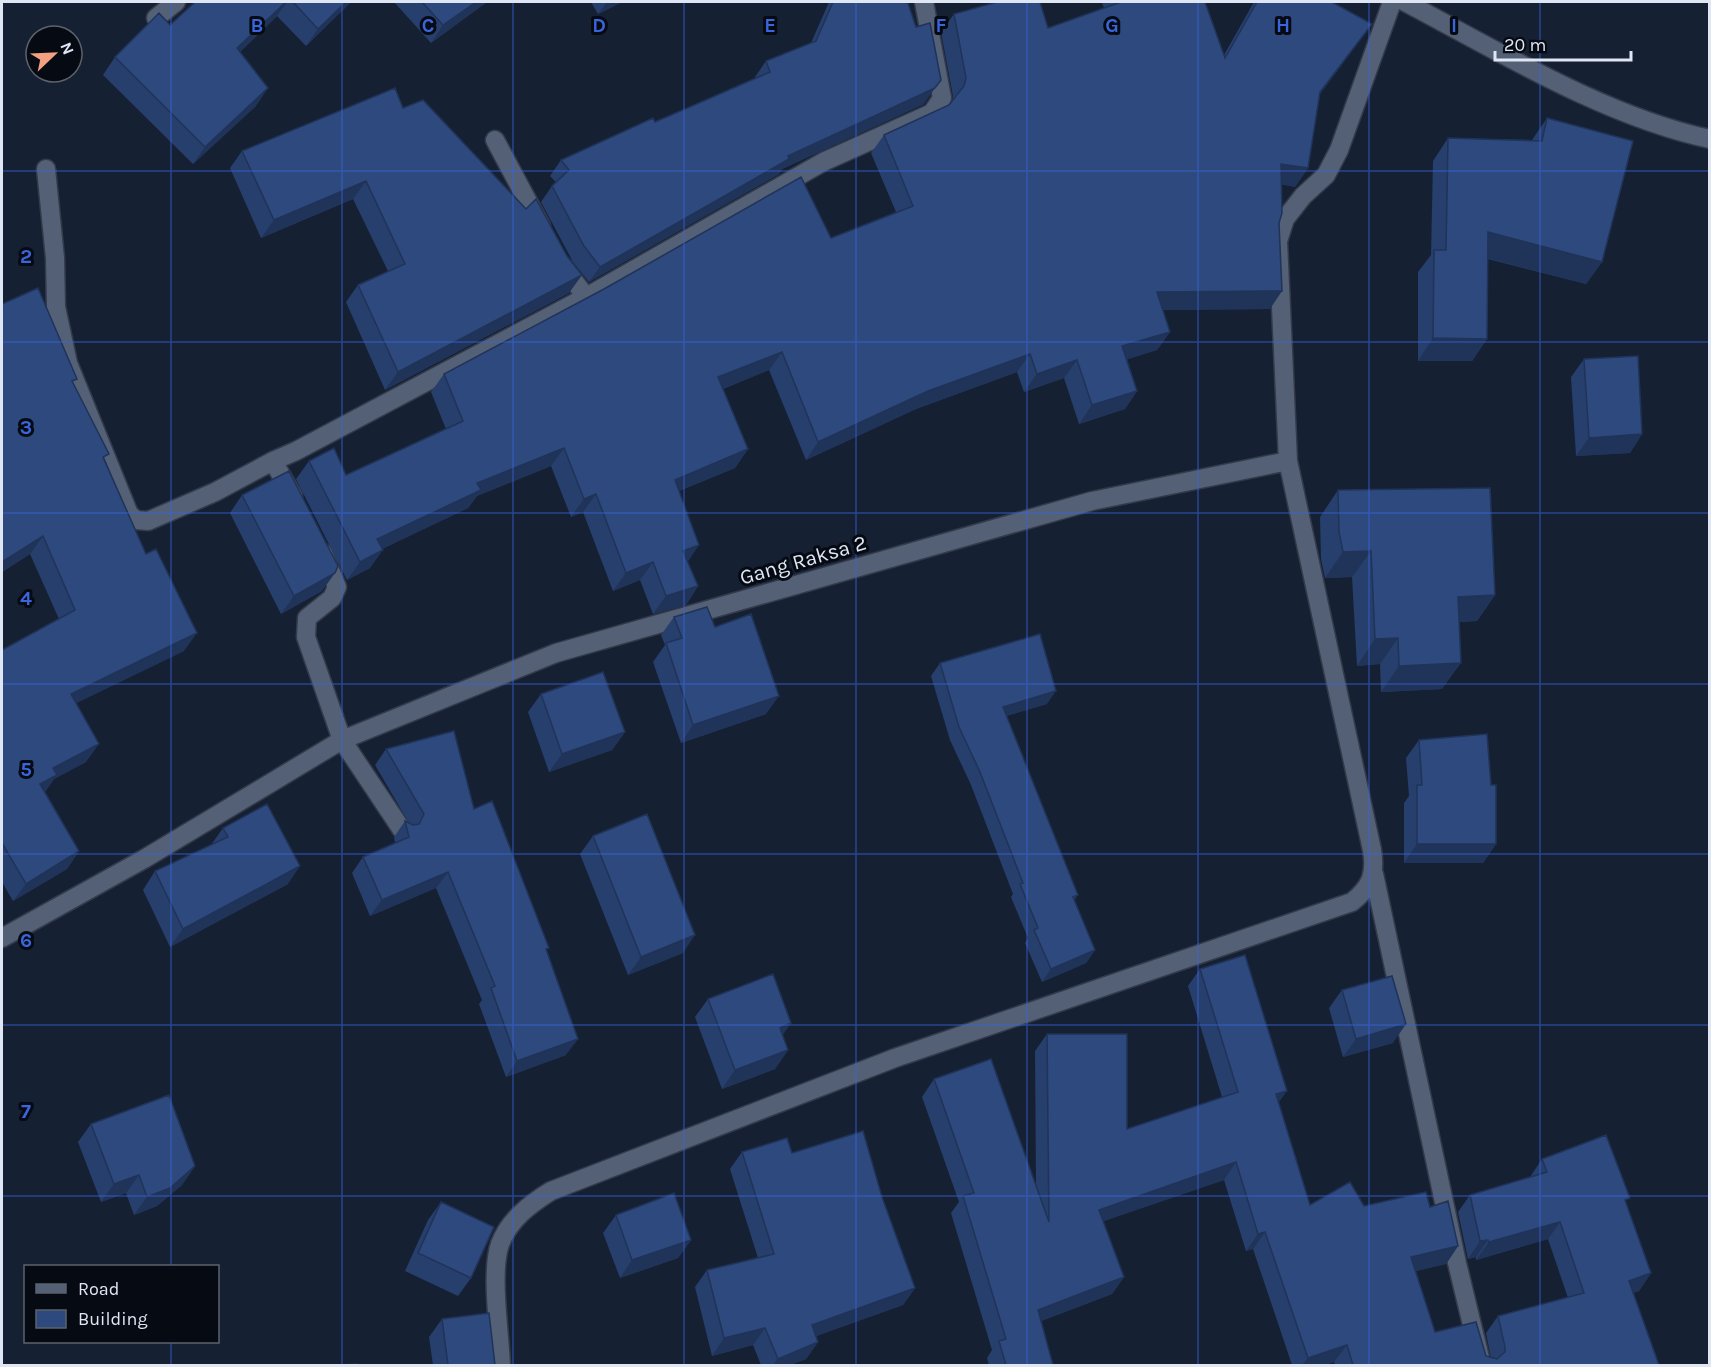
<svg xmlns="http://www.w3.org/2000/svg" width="1711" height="1367" font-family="Karla,sans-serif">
<rect width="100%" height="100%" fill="#162033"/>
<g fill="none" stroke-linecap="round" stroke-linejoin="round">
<defs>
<path id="minor" d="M1405 2C1498 51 1606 117 1710 139
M156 18 176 2
M495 140 541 226
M46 169 55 258 56 307 68 363 129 514 136 520 148 521 215 492 273 461
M563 266 586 297 823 162 932 113 942 98 924 2
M293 496 273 461 296 451 586 297
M323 553 337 587 332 598 307 618 306 637 342 740 402 830
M1374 874 1457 1263 1482 1366
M2 938 144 859 342 740 556 653 1092 501 1288 461
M501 1366C500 1334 490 1273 500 1244 509 1220 530 1204 551 1191L895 1058 1352 902C1371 887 1376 874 1372 850L1288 461 1278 241 1285 219 1303 196 1326 175 1339 150 1392 2"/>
</defs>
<!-- minor casing -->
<use href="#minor" stroke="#333a4a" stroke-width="21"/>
<!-- minor -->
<use href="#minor" stroke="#536076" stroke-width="18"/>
</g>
<!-- wall -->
<path fill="#273f6c" d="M195 2H351L306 46 277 16 240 52 256 106 193 164 103 75 115 57 170 25Z
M394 2H487L431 43Z
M591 2H622L598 14Z
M829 2H905L924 104 782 169 779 174 589 282 573 262 541 202 552 186 556 182 550 176 561 160 655 122 755 78V77L766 61 811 43Z
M1104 2H1205L1224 55 1254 2H1332L1372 24 1320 94 1308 168 1295 187 1282 184 1279 223 1270 309 1163 310 1170 332 1157 350 1127 359 1137 391 1125 409 1079 424 1064 378 1024 392 1017 372 916 409 806 460 769 370 723 389 748 449 735 468 679 491 688 562 698 586 686 605 653 614 640 580 613 591 583 512 571 517 551 466 477 496 468 508 382 549 370 568 347 580 296 479 309 461 346 475 446 429 431 392 444 374 831 238 896 212 871 153 884 135 949 105 952 102 953 96 941 32 954 14 1048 28 1104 8 1102 3Z
M403 108 569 293 385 390 346 302 358 285 388 271 353 199 261 238 230 168 242 151Z
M1547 118 1602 262 1586 284 1488 259 1487 339 1472 361H1418V272L1431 255 1433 161 1448 138 1532 140Z
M2 304 74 384 184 651 76 703 86 762 54 779 45 792 79 851 67 869 13 901 2 882V650L59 619 30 554 2 572Z
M1584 359 1642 434 1630 453 1576 456 1571 377Z
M1338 490 1495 595 1477 621 1459 622 1442 689 1381 692 1380 664 1357 666 1352 577 1325 578 1321 559 1320 517Z
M242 495 322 591 281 614 230 513Z
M674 617 715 627 766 714 681 743 653 662 665 645 661 635Z
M940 663 1047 704 1006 716 1078 895 1074 900 1095 950 1086 963 1042 982 1025 943 1028 938 1011 897 1013 894 971 785 950 740 931 676Z
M541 694 625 732 612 750 549 772 528 712Z
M1419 740 1496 844 1483 863H1404V803L1409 796 1406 758Z
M386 749 474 809 546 951 566 1055 506 1077 479 1004 482 1000 436 888 370 916 352 873 363 857 395 843 394 837 405 821 409 823 375 765Z
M223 828 288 884 170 947 143 890 155 871 211 845Z
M593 836 683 953 628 975 580 854Z
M1200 969 1279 1103 1310 1205 1430 1207 1458 1246 1446 1264 1416 1271 1435 1332 1486 1356 1491 1358 1486 1333 1498 1316 1568 1298 1548 1239 1476 1260V1257L1468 1259 1458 1212 1470 1195 1530 1177 1542 1159 1626 1204 1651 1273 1639 1291 1633 1293 1659 1365H1335L1334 1362 1325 1365H1292L1253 1249 1246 1251 1224 1180 1103 1221 1124 1277 1112 1294 1041 1321 1053 1365H989L987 1358 992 1350 951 1213 959 1202 922 1097 934 1079 1036 1186 1035 1051 1047 1034 1127 1129 1222 1097 1188 986Z
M1342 990 1393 1043 1343 1057 1329 1008Z
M708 999 782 1035 788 1050 775 1069 722 1089 695 1017Z
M91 1124 195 1166 182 1185 157 1206 134 1215 126 1193 101 1202 78 1142Z
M742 1152 792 1153 882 1197 915 1288 903 1305 816 1336 818 1342 806 1359 790 1365H761L753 1345 712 1356 695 1287 707 1270 758 1258 730 1169Z
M441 1202 471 1278 458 1296 405 1271 428 1220Z
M616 1215 691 1240 678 1258 620 1278 603 1233Z
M442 1319 495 1365H433L429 1337Z"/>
<!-- shaded-wall -->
<path fill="#203358" d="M286 2H287L277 16 225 66 237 48Z
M346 2H351L306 46 318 29Z
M476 2H487L431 43 443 25Z
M607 2H622L598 14Z
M1372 24 1359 42 1307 110 1320 92Z
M268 88 256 106 193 164 205 147Z
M935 88 924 104 782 169 779 174 589 282 600 267 788 156Z
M1281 164 1308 168 1295 187 1269 182Z
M366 181 353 199 261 238 274 220Z
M1488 232 1602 262 1586 284 1472 254Z
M582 275 569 293 385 390 398 372Z
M1282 291 1270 309 1145 310 1157 292Z
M1170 332 1157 350 1110 365 1122 346Z
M1433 338 1487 339 1472 361H1418Z
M782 352 769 370 706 395 718 377Z
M1030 354 1017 372 916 409 806 460 818 442 928 391Z
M1077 360 1064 378 1024 392 1037 374Z
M1137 391 1125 409 1079 424 1092 405Z
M1642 434 1630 453 1576 456 1589 438Z
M564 448 551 466 477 496 468 508 365 557 377 539 477 483Z
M748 449 735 468 662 498 675 480Z
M596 494 583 512 571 517 584 499Z
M43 536 30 554 2 572V562Z
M699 545 687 563 683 551Z
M383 550 370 568 347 580 360 562Z
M1371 551 1352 577 1325 578 1343 552Z
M653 562 640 580 613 591 626 573Z
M335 573 322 591 281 614 294 596Z
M698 586 686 605 653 614 666 596Z
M1495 595 1477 621 1439 623 1458 597Z
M197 633 184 651 58 712 71 694Z
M1398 638 1380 664 1357 666 1375 639Z
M1461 663 1442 689 1381 692 1399 666Z
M1056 691 1047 704 993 720 1003 707Z
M779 696 766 714 681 743 693 725Z
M625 732 612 750 549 772 562 754Z
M99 744 86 762 54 779 44 793 40 784 53 768Z
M1417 844H1496L1483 863H1404Z
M79 851 67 869 13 901 26 884Z
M300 866 288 884 170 947 183 929Z
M448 872 436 888 370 916 382 900Z
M695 935 683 953 628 975 641 957Z
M1095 950 1086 963 1042 982 1051 969Z
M791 1023 779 1041 780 1028Z
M1406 1024 1393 1043 1343 1057 1356 1039Z
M578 1039 566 1055 506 1077 517 1061Z
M788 1050 775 1069 722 1089 735 1070Z
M1287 1091 1274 1109 1276 1094Z
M1236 1162 1224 1180 1087 1227 1099 1210Z
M195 1166 182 1185 157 1206 134 1215 147 1197Z
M139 1175 126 1193 101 1202 114 1184Z
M1560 1222 1548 1239 1476 1260 1489 1242Z
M1265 1232 1253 1249 1246 1251 1258 1234Z
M691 1240 678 1258 620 1278 632 1260Z
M1488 1240 1476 1257 1468 1259 1480 1241Z
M1458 1246 1446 1264 1399 1275 1411 1257Z
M1651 1273 1639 1291 1617 1298 1629 1281Z
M1124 1277 1112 1294 1026 1327 1038 1310Z
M915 1288 903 1305 800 1342 812 1325Z
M765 1328 753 1345 712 1356 724 1338Z
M818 1342 806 1359 790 1365H773L778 1359Z
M1347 1345 1334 1362 1325 1365H1302L1308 1358Z"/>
<!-- building -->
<path fill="#2d497d" stroke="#203358" stroke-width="1.5" d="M195 2H286L237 48 268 88 205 147 115 57 159 13 170 25Z
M293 2H346L318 29Z
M422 2H476L443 25Z
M833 2H905L908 3 916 27 930 23 941 80 935 88 788 156 789 159 600 267 584 246 552 186 569 170 561 160 653 118 655 122 770 72 766 61 816 41Z
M997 2H1040L1048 28 1121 2H1205L1225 58 1257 2H1332L1372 24 1320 92 1308 168 1281 164 1282 213 1279 223 1282 291 1157 292 1170 332 1122 346 1137 391 1092 405 1077 360 1037 374 1030 354 928 391 818 442 782 352 718 377 748 449 675 480 699 545 683 551 698 586 666 596 653 562 626 573 596 494 584 499 564 448 477 483 481 490 377 539 383 550 360 562 309 461 334 448 346 475 463 421 444 374 604 289 801 177 831 238 913 206 884 135 949 105 964 86 966 78 954 14Z
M395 88 403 108 423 100 526 209 536 199 567 256 582 275 398 372 358 285 405 264 366 181 274 220 242 151Z
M1547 118 1633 141 1602 262 1488 232 1487 339 1433 338 1434 250H1446L1448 138 1542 141Z
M38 288 77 379 72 381 109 454 103 457 146 554 156 549 197 633 71 694 99 744 53 768 57 775 40 784 79 851 26 884 2 843V650L75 610 43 536 2 562V304Z
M1638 356 1642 434 1589 438 1584 359Z
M289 471 338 566 335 573 294 596 242 495Z
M1490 488 1495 595 1458 597 1461 663 1399 666 1398 638 1375 639 1371 551 1343 552 1339 532 1338 490Z
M707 607 715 627 751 614 779 696 693 725 666 643 682 638 674 617Z
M1040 634 1056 691 1003 707 1078 895 1073 897 1095 950 1051 969 1034 930 1038 928 1020 884 1023 883 980 772 959 727 940 663Z
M603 672 625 732 562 754 541 694Z
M454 731 474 809 492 801 549 948 546 949 578 1039 517 1061 491 988 495 986 448 872 382 900 363 857 409 837 405 821 413 825 419 824 424 814 386 749Z
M1487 734 1491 785H1496V844H1417V785H1422L1419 740Z
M267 804 300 866 183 929 155 871 228 837 223 828Z
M647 814 695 935 641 957 593 836Z
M1245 955 1287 1091 1276 1094 1310 1205 1350 1182 1364 1206 1426 1192 1430 1207 1448 1201 1458 1246 1411 1257 1435 1332 1476 1322 1486 1356 1497 1359 1505 1352V1347L1498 1316 1584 1293 1560 1222 1489 1242 1488 1240 1480 1241 1470 1195 1547 1172 1542 1159 1606 1135 1630 1198 1625 1200 1651 1273 1629 1281 1659 1365H1353L1347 1345 1308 1358 1265 1232 1258 1234 1236 1162 1099 1210 1124 1277 1038 1310 1053 1365H1006L999 1341 1006 1339 963 1196 974 1193 934 1079 991 1059 1049 1222 1047 1034H1127V1129L1238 1092 1200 969Z
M773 974 791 1023 780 1028 788 1050 735 1070 708 999Z
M1392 976 1406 1024 1356 1039 1342 990Z
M169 1095 195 1166 170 1188 147 1197 139 1175 114 1184 91 1124Z
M863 1131 882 1197 915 1288 812 1325 818 1342 778 1359 765 1328 724 1338 707 1270 774 1254 742 1152 787 1138 792 1153Z
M674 1193 691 1240 632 1260 616 1215Z
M441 1202 494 1227 471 1278 418 1253Z
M489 1313 495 1365H448L442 1319Z
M357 1364V1365H341Z"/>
<!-- grid -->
<path fill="none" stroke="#3a65dc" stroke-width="1.5" stroke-opacity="0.55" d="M171 2V1266M342 2V1366M513 2V1366M684 2V1366M856 2V1366M1027 2V1366M1198 2V1366M1369 2V1366M1540 2V1366M2 171H1710M2 342H1710M2 513H1710M2 684H1710M2 854H1710M2 1025H1710M2 1196H1710M171 1342V1366"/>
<g text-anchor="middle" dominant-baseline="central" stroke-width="6" stroke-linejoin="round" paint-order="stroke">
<!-- street labels -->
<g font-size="21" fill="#dfe6f4" stroke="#060a12">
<text transform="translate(803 560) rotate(-16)">Gang Raksa 2</text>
</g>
</g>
<g font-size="20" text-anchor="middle" font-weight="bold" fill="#3a65dc" stroke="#060a12" stroke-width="6" stroke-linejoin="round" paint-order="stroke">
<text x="257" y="32">B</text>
<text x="428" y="32">C</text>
<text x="599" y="32">D</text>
<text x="770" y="32">E</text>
<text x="941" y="32">F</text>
<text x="1112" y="32">G</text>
<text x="1283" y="32">H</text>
<text x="1454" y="32">I</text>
<text x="26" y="263">2</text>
<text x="26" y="434">3</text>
<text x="26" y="605">4</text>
<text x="26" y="776">5</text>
<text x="26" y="947">6</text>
<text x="26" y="1118">7</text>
</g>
<!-- border -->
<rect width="1711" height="1367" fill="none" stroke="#dfe6f4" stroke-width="6"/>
<!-- legend -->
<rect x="24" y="1265" width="195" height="78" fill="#060a12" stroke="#5d626c" stroke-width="1.5"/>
<rect x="36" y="1284" width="30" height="9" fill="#536076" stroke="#5d626c" stroke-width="1.5"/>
<text x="78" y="1295" font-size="18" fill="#dfe6f4">Road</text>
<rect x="36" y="1310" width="30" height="18" fill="#2d497d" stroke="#5d626c" stroke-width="1.5"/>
<text x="78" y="1325" font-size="18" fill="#dfe6f4">Building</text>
<!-- north arrow -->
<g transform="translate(54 54) rotate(67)"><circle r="28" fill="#060a12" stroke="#5d626c" stroke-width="1.5"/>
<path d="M0-4.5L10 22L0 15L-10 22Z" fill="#f2a081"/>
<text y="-9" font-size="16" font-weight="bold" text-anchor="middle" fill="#dfe6f4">N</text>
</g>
<!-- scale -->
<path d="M1495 51v9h136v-9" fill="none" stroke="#dfe6f4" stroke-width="3"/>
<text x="1504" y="51" font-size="18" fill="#dfe6f4" stroke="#060a12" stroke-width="4.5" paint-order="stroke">20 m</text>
</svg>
